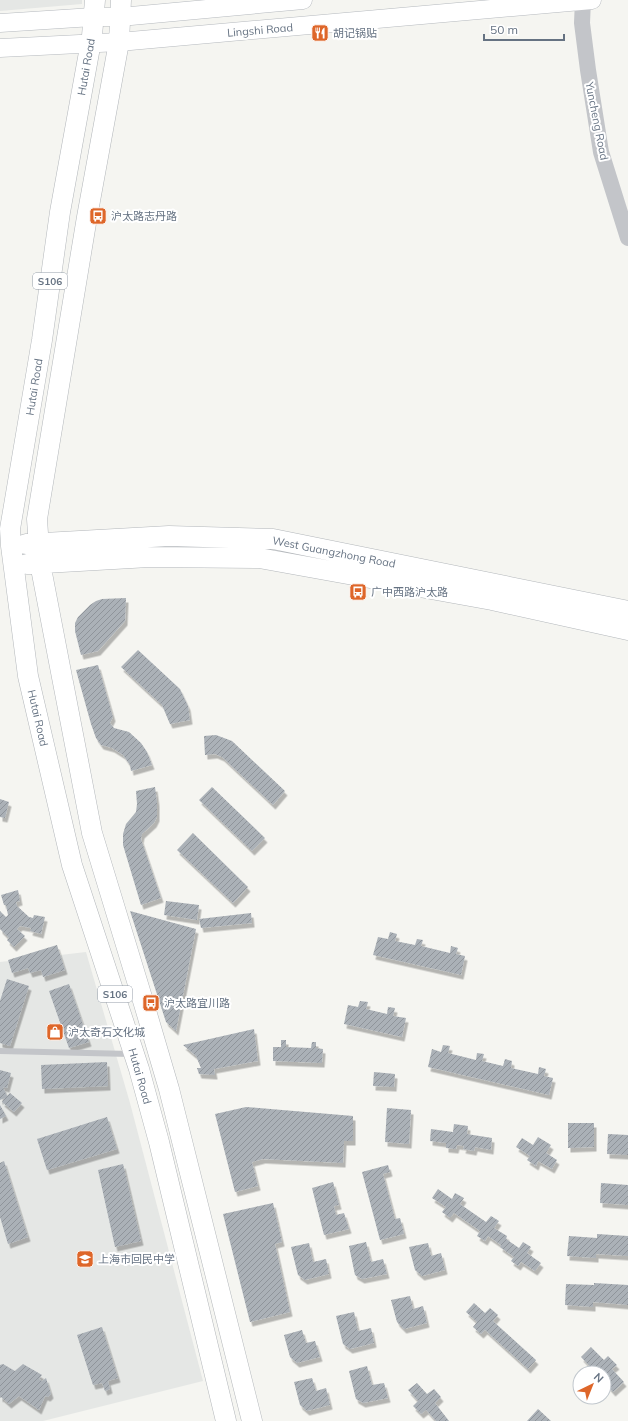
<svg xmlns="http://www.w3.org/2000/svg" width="628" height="1421" font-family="Mulish,'Noto Sans SC',sans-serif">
<defs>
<pattern id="building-hatch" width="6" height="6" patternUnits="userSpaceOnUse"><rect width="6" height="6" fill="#abb1b7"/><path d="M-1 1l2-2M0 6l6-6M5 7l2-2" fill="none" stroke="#8f949a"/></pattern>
<filter id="shadow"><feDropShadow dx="2.5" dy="4.5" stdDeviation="0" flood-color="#0004"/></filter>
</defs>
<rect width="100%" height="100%" fill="#f5f5f1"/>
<!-- built -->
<path fill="#e5e7e5" d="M0,0H82V4L0,11Z
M86,952L130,1103L203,1381L43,1421H0V962Z"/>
<!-- building -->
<path fill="url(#building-hatch)" filter="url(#shadow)" d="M126,598L125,621L98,651L81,655L75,631V623L78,617L90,605L96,601L102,599Z
M138,650L180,689L188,706L190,720L170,724L162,705L121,667Z
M98,665L113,717L110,723L114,728L129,732L141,743L147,752L152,765L131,771L130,765L123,755L112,748L101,745L96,738L91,724L76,670Z
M216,735L232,741L285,791L273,805L222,757L215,754L205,755L204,736Z
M155,787L157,802V817L154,823L142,834L141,839L161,898L141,905L123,845V834L126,824L136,812L137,804L136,791Z
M212,787L265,838L252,851L199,800Z
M0,799L9,802L5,818L0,817Z
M193,833L248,887L233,903L177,850Z
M18,890L20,901L16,902L17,906L29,917L33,918L34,915L45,917L41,934L30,931L31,928L20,926L17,929L25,936L14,947L7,940L9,938L0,929V911L6,917L8,915L6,905H4L1,895Z
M166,901L199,905L197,920L164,915Z
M130,911L196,929L176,1031L166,1022Z
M251,913L252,923L201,928L199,919Z
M390,932L397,934L395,941L415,945L417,939L423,940L421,946L450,953L451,946L458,948L456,954L465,956L461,975L373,955L378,937L388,939Z
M57,945L65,970L43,977L41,970L30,973L28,968L12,973L8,960Z
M7,979L29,986L10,1046L0,1043V1001Z
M69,984L89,1042L69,1048L49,991Z
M360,1001L368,1002L366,1009L387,1014L388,1007L395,1008L393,1016L406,1018L402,1037L344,1024L348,1005L358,1007Z
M254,1029L258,1061L214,1069L215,1075L199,1074L197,1068H201L196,1056L183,1045Z
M281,1040H286V1047L311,1048L312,1042H316V1048L323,1049L322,1063L273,1061V1047H281Z
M443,1045L450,1046L448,1053L476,1060L477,1053L484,1054L482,1061L503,1066L505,1059L512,1061L511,1068L538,1074L539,1067L546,1069L544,1076L553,1078L549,1095L428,1067L432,1049L441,1052Z
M107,1062L108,1086L42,1089L41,1065Z
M0,1070L11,1073L7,1088L3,1087L7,1096L10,1093L22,1103L14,1112L2,1102L5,1098L0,1100Z
M374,1072L395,1074L394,1087L373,1086Z
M0,1105L6,1116L0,1119Z
M246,1107L353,1116V1141H344L343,1163L263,1159L252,1162L258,1186L235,1192L215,1114Z
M387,1108L411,1110L409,1144L385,1142Z
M107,1117L117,1149L47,1170L37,1139Z
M568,1123H594V1147L568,1148Z
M454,1124L468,1126L467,1134L492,1138L491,1150L475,1147L474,1151L463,1149L464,1146L457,1145L456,1149L446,1148V1143L430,1141L431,1129L453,1132Z
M608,1134L628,1135V1155L607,1154Z
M538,1137L551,1145L546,1153L557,1160L552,1169L538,1161L536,1166L527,1160L530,1156L516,1147L522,1138L533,1145Z
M4,1161L28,1237L8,1244L0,1217V1163Z
M123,1164L141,1241L115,1247L98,1170Z
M388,1165L390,1172L383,1174L395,1219L400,1218L404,1234L380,1240L362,1172Z
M333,1182L339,1205L334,1206L336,1215L344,1213L349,1229L324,1235L312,1188Z
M601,1183L628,1185V1205L600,1203Z
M438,1189L452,1199L455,1193L464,1198L460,1204L486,1222L491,1216L499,1221L494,1228L507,1236L506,1239L519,1248L523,1242L531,1247L527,1253L541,1263L535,1271L521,1262L518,1266L511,1261L514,1257L500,1247L501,1245L488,1236L485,1241L477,1236L480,1231L454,1213L450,1218L442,1212L446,1207L432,1198Z
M273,1203L282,1242L275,1244L290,1312L250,1322L223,1214Z
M597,1234L628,1236V1256L596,1254V1258L567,1256L569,1236L597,1238Z
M366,1242L371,1262L383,1259L387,1274L362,1279L355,1275L349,1246Z
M309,1243L313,1262L326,1259L329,1274L305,1280L298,1275L291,1247Z
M428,1243L431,1256L441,1253L445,1270L422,1276L415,1270L409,1247Z
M594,1283L628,1285V1305L593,1302V1307L565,1305L566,1284L594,1285Z
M410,1296L413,1309L423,1306L427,1323L404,1329L397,1322L391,1300Z
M474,1303L485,1313L490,1308L498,1315L493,1321L536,1360L528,1369L485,1330L481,1334L473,1327L477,1322L466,1312Z
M354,1312L358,1331L371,1328L374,1343L350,1349L343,1344L336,1316Z
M102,1327L118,1378L108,1381L110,1389L105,1391L102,1383L93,1385L77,1335Z
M302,1330L306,1343L315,1341L320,1357L297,1363L290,1357L284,1335Z
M591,1347L604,1360L608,1356L617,1365L612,1369L624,1382L613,1392L604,1382V1373H592L594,1371L581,1357Z
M3,1364L15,1371L23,1364L42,1375L39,1379L42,1381L46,1378L51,1394L48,1397L45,1396L39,1410L19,1396L9,1404L1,1397L0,1398V1365Z
M367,1366L372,1385L384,1383L388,1398L363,1403L356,1399L349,1371Z
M312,1378L316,1391L326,1388L330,1405L307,1411L300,1405L294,1382Z
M417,1383L427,1394L434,1389L441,1397L435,1403L449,1421H436L426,1410L421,1414L413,1406L418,1401L408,1390Z
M538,1409L551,1421H527Z"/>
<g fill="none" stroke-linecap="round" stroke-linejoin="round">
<defs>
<path id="secondary" d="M0,23L93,17H120L303,0
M0,48L119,42L592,0"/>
<path id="primary" d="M95,0L92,36L60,212L42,340L10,529L11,546L28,676L72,865L139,1069L159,1142L226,1421
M121,0L119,42L87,217L37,519L40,563L92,833L144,1004L169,1089L252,1421
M26,544L169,536L273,539L628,611
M27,564L149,557L259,558L492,600L628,630"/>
</defs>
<!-- secondary casing -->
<use href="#secondary" stroke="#b5b9be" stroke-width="19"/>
<!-- primary casing -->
<use href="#primary" stroke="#b3b7bb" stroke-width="21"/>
<!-- service -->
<path stroke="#c3c5c9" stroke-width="6" d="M0,1051L131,1054"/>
<!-- tertiary -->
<path stroke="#c3c5c9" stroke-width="16" d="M583,0L582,23L588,70L601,152L628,238"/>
<!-- secondary -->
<use href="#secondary" stroke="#fff" stroke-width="18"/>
<!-- primary -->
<use href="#primary" stroke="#fff" stroke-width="20"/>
</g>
<!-- icons -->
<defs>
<symbol id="restaurant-square" viewBox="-11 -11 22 22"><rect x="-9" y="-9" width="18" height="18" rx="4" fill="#de6629" stroke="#fff"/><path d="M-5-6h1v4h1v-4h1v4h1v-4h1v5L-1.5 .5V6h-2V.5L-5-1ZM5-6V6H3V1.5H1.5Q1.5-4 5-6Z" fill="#fff"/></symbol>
<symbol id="bus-square" viewBox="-11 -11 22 22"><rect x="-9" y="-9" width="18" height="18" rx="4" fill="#de6629" stroke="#fff"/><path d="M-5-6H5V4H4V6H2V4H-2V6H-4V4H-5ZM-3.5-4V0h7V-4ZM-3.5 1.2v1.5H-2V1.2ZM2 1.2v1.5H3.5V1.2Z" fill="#fff"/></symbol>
<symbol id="shop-square" viewBox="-11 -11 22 22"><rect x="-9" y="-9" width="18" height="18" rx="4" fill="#de6629" stroke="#fff"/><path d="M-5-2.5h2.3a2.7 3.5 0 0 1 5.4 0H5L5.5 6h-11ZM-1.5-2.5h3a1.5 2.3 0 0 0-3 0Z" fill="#fff"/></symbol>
<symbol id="school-square" viewBox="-11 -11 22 22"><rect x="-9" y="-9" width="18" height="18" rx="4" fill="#de6629" stroke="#fff"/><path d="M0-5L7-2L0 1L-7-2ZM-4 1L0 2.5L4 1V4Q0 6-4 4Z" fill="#fff"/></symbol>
</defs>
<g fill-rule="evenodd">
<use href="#restaurant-square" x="310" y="23" width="20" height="20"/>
<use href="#bus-square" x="88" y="206" width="20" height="20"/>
<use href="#bus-square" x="348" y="582" width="20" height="20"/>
<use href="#bus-square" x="141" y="993" width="20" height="20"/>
<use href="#shop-square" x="45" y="1022" width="20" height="20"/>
<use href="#school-square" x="75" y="1249" width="20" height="20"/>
</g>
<g text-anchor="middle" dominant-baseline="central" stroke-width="4" stroke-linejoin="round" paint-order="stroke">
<!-- shield labels -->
<g fill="#fff" stroke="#939ca8" stroke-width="1">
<rect x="33" y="273" width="34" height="16" rx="3"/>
<rect x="98" y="986" width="34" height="16" rx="3"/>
</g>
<g font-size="10" font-weight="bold" fill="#657282">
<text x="50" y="281">S106</text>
<text x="115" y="994">S106</text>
</g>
<!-- street labels -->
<g font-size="11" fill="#657282" stroke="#fff">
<text transform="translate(260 30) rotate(-5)">Lingshi Road</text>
<text transform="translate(86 67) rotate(-80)">Hutai Road</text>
<text transform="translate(597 121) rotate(79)">Yuncheng Road</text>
<text transform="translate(34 387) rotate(-81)">Hutai Road</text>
<text transform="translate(334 552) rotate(11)">West Guangzhong Road</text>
<text transform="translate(38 718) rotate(77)">Hutai Road</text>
<text transform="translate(140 1076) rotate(74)">Hutai Road</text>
</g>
<!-- poi labels -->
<g font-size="11" fill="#657282" stroke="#fff" text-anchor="start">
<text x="333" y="33">胡记锅贴</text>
<text x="111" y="216">沪太路志丹路</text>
<text x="371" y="592">广中西路沪太路</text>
<text x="164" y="1003">沪太路宜川路</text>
<text x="68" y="1032">沪太奇石文化城</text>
<text x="98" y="1259">上海市回民中学</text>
</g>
</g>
<!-- north arrow -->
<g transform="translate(592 1385) rotate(43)"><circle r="19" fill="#ffffff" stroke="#c1c7cd"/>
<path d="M0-3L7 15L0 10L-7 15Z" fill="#de6629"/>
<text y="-6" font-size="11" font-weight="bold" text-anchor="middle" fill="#657282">N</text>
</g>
<!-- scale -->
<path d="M484 34v6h80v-6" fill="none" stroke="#657282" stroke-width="2"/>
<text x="490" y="34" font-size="12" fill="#657282" stroke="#ffffff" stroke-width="3" paint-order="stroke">50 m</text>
</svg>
